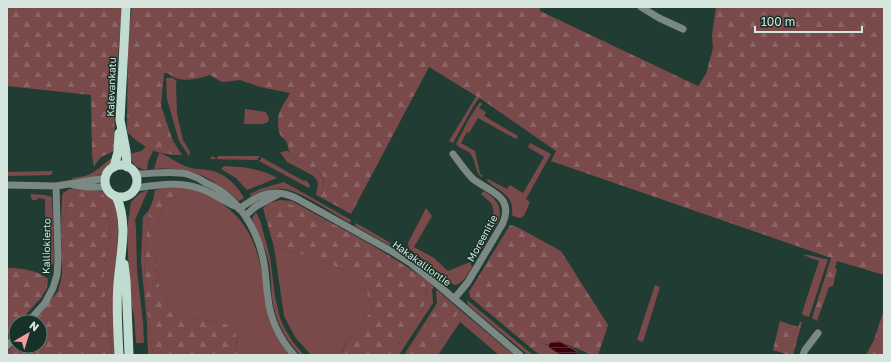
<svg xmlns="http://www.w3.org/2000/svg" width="891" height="362" font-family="'Golos Text',sans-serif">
<defs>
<pattern id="forest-firs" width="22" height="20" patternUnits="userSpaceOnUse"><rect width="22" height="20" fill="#7a4a4b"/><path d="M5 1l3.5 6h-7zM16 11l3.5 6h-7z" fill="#8c6464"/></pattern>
<pattern id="water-rules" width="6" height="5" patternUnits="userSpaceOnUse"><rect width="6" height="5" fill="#3e020c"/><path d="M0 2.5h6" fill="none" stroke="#59272f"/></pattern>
</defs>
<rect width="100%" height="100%" fill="#213c32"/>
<!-- green -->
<path fill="#7a4a4b" d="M166,78H173L177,81L176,83L177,114L183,140L190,152L189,156L179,141L167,99Z
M483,85L487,87L474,105L453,143L449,141Z
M480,102L482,104L479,108L486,112L484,116L518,136L516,139L478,118L469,133L467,132L461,143L475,151L480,174L483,176L481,177C475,171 476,163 472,156C469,150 460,149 456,144L469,119Z
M245,109L266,112L269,118L268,122L263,124H244Z
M530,143L551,154L526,199L530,202C525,212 525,223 512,215C514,194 501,193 487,181L488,179L507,189L510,185L523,193L544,157L528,147Z
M146,147L153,151L148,162L147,170C138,169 131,164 130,154L141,151Z
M288,151C291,154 293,158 297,161C315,173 331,169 320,197L316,195L318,184L317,180L312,175L287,162L280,152Z
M159,153C170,156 176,163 187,167C194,169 201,169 208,170C224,172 237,185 244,198L239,201C212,177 191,166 154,169Z
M212,156L217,159L218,156H260L258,158V160L210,159Z
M113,157C111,178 88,178 72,179V178C76,177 81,177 85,176C96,173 104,163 113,157Z
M261,157L288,172L289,173L304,181L306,180L310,185L309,188L259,161L261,159Z
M224,166C243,167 260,168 277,178L247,190L236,178L221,169Z
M53,171L51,175L7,176V172Z
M284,182L351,220L350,223C334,214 301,191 284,189C272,187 261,191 251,196L250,194L260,189Z
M187,187C230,202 252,223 261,269C264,286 264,303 269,320C274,333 281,344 289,355H237L236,334L217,322L190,318L173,308L159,286L156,255V224L162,211L171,200Z
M69,189H80L71,198L61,225L62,197L63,193Z
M148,190L135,220L136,228L137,271L143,322L144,343H136L134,316L130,297L127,229L131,202L140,193Z
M101,191C119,198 117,209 118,225L116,355H112L104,284V262L111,241L108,214Z
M484,191C495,198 502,205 499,219L477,257L474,256V253C482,239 500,218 491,203C488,199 484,198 481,194Z
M30,194L45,195L52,197L54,259L53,264L50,266L48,261L45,210V199L38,198L37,200H32Z
M280,200L292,201L326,220L324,223L312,216L276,207L269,210L268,226L263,208L270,203Z
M426,208L432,216L414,247L434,258L448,271L470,262L472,267C467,275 463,284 454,285L419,256L409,249L408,243Z
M149,210L144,260L146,298L153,355H148L147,323L141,261L143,217Z
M256,212L260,220L270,257L275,296L280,318L285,329L293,342L304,355H300C285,339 275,320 272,298C271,284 271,269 267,255C263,242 255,231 252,218Z
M356,223L389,242L391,244L389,245L355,226Z
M274,247C304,255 343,262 363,288C368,294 371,301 374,307L347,342L342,351L343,355H311L295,337L284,316Z
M399,248C414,256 427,266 441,277L439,280L416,261L398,250Z
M803,255C811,254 817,259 828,259L809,317L803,315L802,313L819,261Z
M426,280L434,287L432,290L433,303L399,355H392L399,344L404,332L414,325L427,299Z
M655,285L660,287L643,342L637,340Z
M437,290L444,296L406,355H404L437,303L436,291Z
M467,300L533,355H528L468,305Z
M460,310L509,351L514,355H499L460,322L438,355H431Z
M542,343C549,345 553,351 560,355H540L532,349Z"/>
<!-- forest -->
<path fill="url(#forest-firs)" d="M7,7H122L115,96L114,151L101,157L94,166L92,155L91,95L7,86Z
M132,7H540V11L698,86L706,74L713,48L712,35L716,7H884V275L837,261L835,268L837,269L833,286L829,287L817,321L812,318L831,258L551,161L556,151L481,99L429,67L351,214L320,197C333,165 310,174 295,159C286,151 290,146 285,140C284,138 282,137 281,136C278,132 278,122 278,118C280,108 286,101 290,93L260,87L240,80L222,82L210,75C202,78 184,82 176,78C171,76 170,73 164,73L161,106L173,141L182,155C157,155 145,149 127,132L128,33Z
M187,187L171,200L162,211L156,224V255L159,286L173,308L190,318L217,322L232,326L236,334L237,355H153L146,298L144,260L149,210L153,200L155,190L163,188Z
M80,189L101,191L105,198L108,214L111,241L104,262V284L112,355H7V352L16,342V346H40V322H33L58,291L62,276L61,225L71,198Z
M284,202L294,206L324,223L326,220C360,238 394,257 426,280L427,299L414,325L404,332L399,344L392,355H343L342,352L347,342L374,307C371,301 368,294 363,288C343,262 304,255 274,247L268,226L269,210Z
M510,225L517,227L561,251L608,325L598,355H592L559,341L548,345L542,343L532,349L470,297L469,292Z
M7,268C20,268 38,270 48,279L47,288L41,298L19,322H16V326L7,336Z
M444,296L460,310L431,355H406Z
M884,309V355H866L874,340Z
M780,321L798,327L800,322H802L793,355H789L773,350Z"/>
<!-- water -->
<path fill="url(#water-rules)" stroke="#6c464b" d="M559,341L575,350L579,355H560L548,347L549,344L551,342Z"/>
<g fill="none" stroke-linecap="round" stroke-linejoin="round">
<!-- minor -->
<path stroke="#7b8883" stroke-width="7" d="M641,7L659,18L683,29
M453,154C459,162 466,172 473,179C490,192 514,196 503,223L468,282L454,299
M135,174C152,174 171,170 187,174C194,176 200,179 206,183C213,186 219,189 225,194C246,210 260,238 264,264C266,275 266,287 268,298C270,319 280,339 294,355
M7,185L56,186L106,178
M73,185L88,187H106
M136,188C157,185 180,181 201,189C213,193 223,201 235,206
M239,209C258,195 273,187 296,198L393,252L409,262L438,285L520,355
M245,216L255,207L279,194
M28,322L45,303L53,288L57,275L58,258L56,186
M7,346L16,336
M803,355L805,350L818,333"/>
<!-- major -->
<path stroke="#c0dbd0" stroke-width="9" d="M126,7L120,120L126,151L127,167
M105 181a16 16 0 1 1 32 0a16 16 0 1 1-32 0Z
M114,167L118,152L119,133
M116,196C129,223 120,256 118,284C116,308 118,331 119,355
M124,264L126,281L129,355"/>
</g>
<g text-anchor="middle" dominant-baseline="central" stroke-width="3" stroke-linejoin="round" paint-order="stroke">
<!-- street labels -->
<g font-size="10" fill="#d6e6df" stroke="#173128">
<text transform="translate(111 87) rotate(-88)">Kalevankatu</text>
<text transform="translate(482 238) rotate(-61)">Moreenitie</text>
<text transform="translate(46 246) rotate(-89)">Kalliokierto</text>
<text transform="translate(422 263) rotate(36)">Hakakalliontie</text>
</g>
</g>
<!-- border -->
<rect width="891" height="362" fill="none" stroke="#d6e6df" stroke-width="16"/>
<!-- north arrow -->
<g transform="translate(28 334) rotate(38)"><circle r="19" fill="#173128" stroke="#637971"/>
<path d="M0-3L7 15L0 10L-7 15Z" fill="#f59b9d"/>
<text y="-6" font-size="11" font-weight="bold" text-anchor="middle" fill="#d6e6df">N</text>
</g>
<!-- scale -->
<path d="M755 26v6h107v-6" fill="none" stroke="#d6e6df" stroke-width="2"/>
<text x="761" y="26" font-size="12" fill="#d6e6df" stroke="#173128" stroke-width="3" paint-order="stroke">100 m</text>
</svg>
